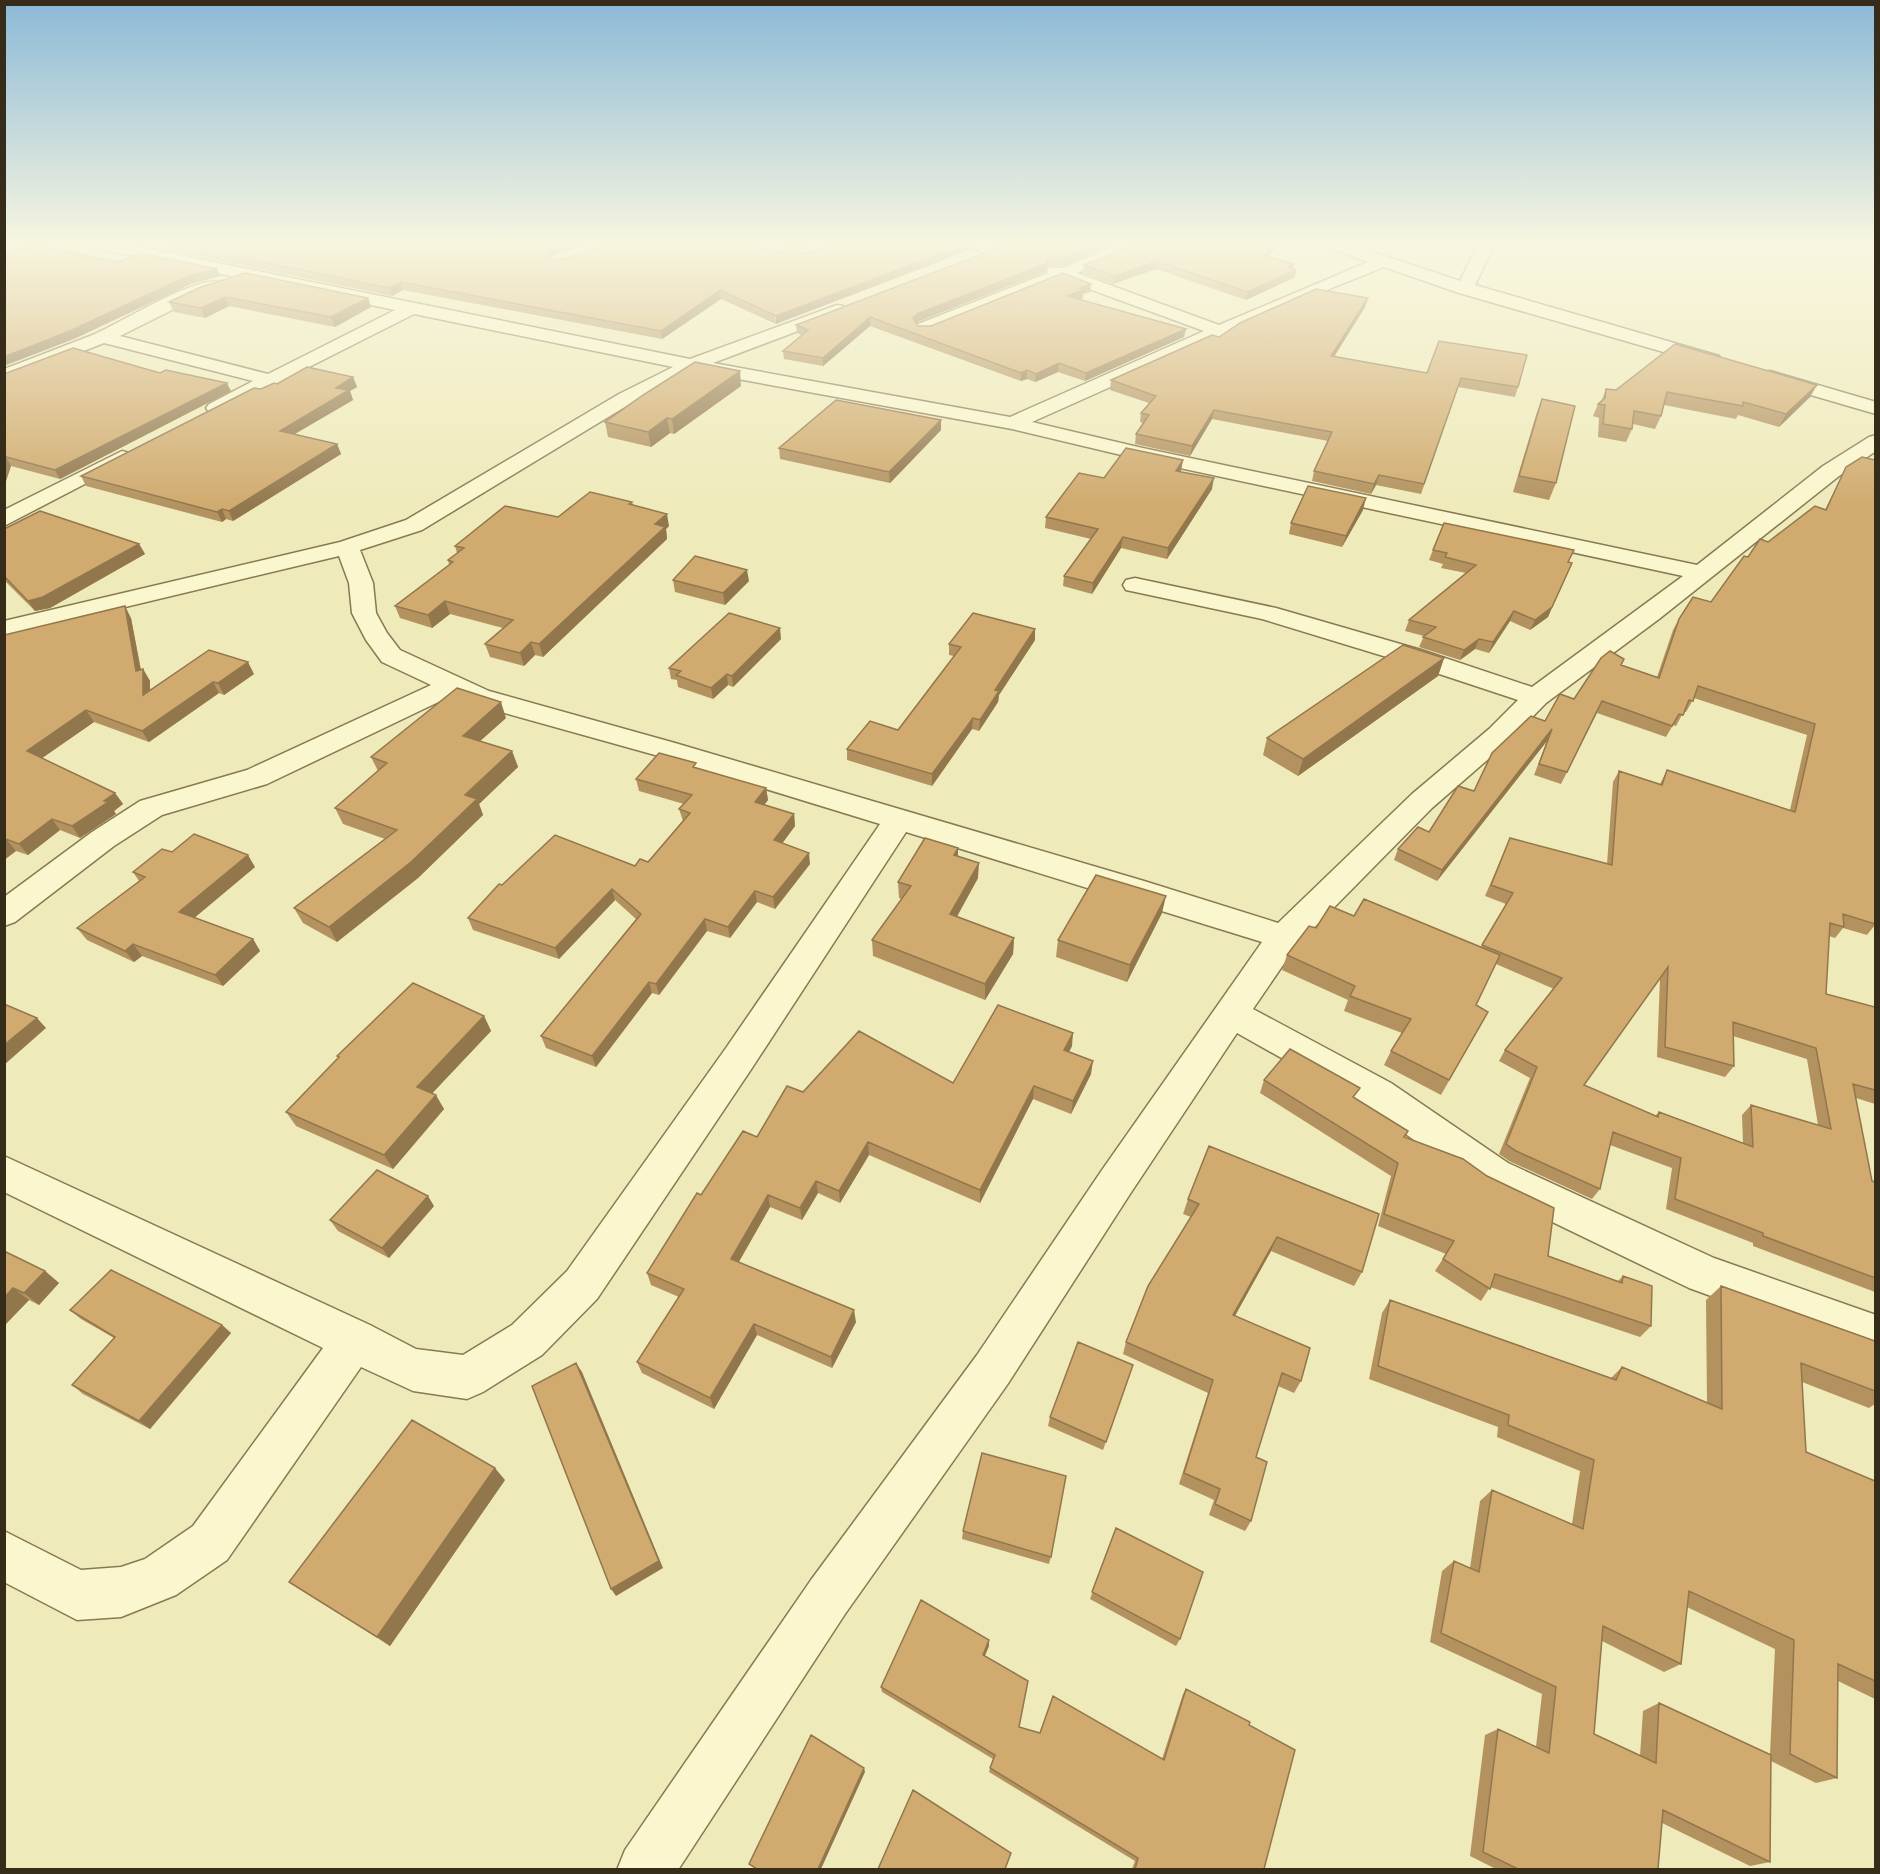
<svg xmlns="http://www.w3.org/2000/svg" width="1880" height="1874" font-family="Merriweather,serif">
<rect width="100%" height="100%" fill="#efeaba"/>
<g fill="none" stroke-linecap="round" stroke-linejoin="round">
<defs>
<path id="street" d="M96,245H130L690,359L837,305L843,306L846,310L843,314L713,363L1010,417L1204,331L1062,279L930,332H918L915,328L918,324L1048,273L1047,271L1049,267L1062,268L1119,245H1143L1141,248L1077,273L1219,325L1368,262L1329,248L1327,245H1352L1460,281L1478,245H1494L1475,285L1719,356L1721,360L1719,364H1705L1459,293L1384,267L1334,287L1032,422L1138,447L1697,565L1823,466L1869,437L1876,435V451L1839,476L1659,619L1546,703L1509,741L1432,808L1296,946L1253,1009L1391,1083L1508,1163L1714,1258L1876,1315V1356L1689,1288L1480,1187L1365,1105L1237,1033L1130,1194L1007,1385L845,1614L678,1870H617L625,1850L811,1580L977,1355L1102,1170L1262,942L906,832L752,1068L597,1299L542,1355L483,1392L467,1399L413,1391L361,1367L227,1560L176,1595L121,1617L77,1620L4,1582V1531L81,1570L121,1567L145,1559L193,1526L323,1348L4,1192V1156L370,1325L416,1349L463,1355L512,1325L567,1271L726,1048L880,824L655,755L469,703L453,695L267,784L162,815L114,846L15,922L4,926V897L92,832L140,801L247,770L431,685L382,662L366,640L352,613L349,583L339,556L4,636V621L340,542L406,520L619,394L673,367L414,314L216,414L209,412L206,408L209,404L253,381L104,343L4,382V369C35,357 65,346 95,334C120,323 195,277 217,282L219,286L217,290L204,294L120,336L268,374L395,310L104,250ZM694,371L1012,429L1138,459L1683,576L1532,687L1421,650L1276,608L1135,578L1126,580L1123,585L1126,590L1262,619L1403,662L1518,700L1489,729L1412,794L1278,923L1144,881L675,743L489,691L400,650L387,633L376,613L373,583L360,550L422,530L633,402Z
M968,245H993L1001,251L993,256L970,248Z
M1770,371L1876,402V414L1763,381L1760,377L1763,373Z
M122,451L129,453L133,457L129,461L4,526V510Z"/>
</defs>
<!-- street casing -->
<use href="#street" stroke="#877954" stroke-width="3"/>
<!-- street -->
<use href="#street" fill="#faf6cd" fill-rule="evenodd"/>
</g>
<!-- wall -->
<path fill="#b3925f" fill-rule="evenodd" d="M165,245H586L550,257V258L554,261L770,251L776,324L721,299L662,339L403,290L392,296L167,250Z
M779,245H810L794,249Z
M1006,245H1112L1062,266L1048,265L1045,272L917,322L916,323L918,326H931L1091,284L1090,292L1083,294V298L1079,299L1184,337L1085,381L1058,372L1035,382L1027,379L1021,381L870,326L823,366L784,359L783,351L802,335L797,333L796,325Z
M1135,245H1278L1269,256L1296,270L1295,277L1246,300L1156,269L1113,284L1083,273L1084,265Z
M201,287L368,298L371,307L335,327L229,306L205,318L174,312L169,302Z
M1365,307L1334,356L1427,373L1439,341L1518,387L1515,397L1458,387L1421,494L1376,485L1371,494L1312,481L1314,471L1328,441L1212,419L1190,456L1135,444L1136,434L1143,423L1140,422L1141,413L1149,403L1110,390L1111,380L1219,337Z
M160,373L231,391L60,479L11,466L5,484H4V374Z
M353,377L357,387L350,391L353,400L295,434L337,444L341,454L233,521L226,519L222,522L86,486L81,476L261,389Z
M741,386L674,434L670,433L651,447L608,437L605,422Z
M1606,389L1616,390L1810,397L1779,427L1738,415L1736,419L1664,405L1661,416L1655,429L1633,424L1632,429L1626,442L1598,437L1599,418L1593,416L1598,404L1601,402Z
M1542,399L1556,483L1549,500L1513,492L1536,415Z
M941,430L890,483L780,459L779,448Z
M1183,460L1180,472L1212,489L1167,559L1121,548L1092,594L1063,586L1064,576L1091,539L1045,528L1046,517L1104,478Z
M1875,460V925L1867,935L1843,928L1835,938L1829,936L1826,994L1875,1007V1104L1856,1098L1872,1181L1875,1182V1292L1753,1246V1243L1666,1209L1672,1168L1610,1145L1600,1189L1592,1199L1509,1161L1499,1154L1530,1078L1499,1061L1505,1050L1554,989L1496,964L1476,1005L1488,1012L1441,1095L1384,1065L1391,1051L1402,1033L1344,1011L1348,1000L1282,970L1287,955L1316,928L1354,916L1481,947L1506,904L1485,896L1510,838L1607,864L1613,782L1619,771L1660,784L1667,770L1790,810L1807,735L1694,698L1686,712L1684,711L1676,726L1673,725L1666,737L1597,713L1561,784L1534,775L1547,741L1437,881L1394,860L1398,849L1429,832L1474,791L1545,721L1621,665L1657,677L1673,630L1679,619L1711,602L1748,557L1768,542L1825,510L1846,467ZM1660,978L1657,1057L1725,1077L1734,1066L1733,1036L1807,1059L1818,1125L1751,1105L1742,1115L1743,1143L1659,1112L1655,1116L1584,1085Z
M632,502L633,505L669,526L666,529L667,539L543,657L535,655L524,666L490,657L485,644L503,628L450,614L432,628L400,618L395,606L449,565L448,560L457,553L455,546L558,517Z
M1363,510L1342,547L1289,534L1291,523Z
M4,529L139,544L145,554L50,608L35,611L4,580Z
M1433,550L1568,562L1548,617L1530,630L1510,621L1489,653L1475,649L1460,660L1419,647L1424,636L1405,631L1409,620L1466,573L1441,568L1443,564L1429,560Z
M673,580L749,581L725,605L675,592Z
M131,618L141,670L143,669L150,681V690L254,674L224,695L219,693L149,742L94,722L42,758L115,793L123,804L114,811L116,814L80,838L60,830L28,855L16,851L4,860V635Z
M1035,629V640L999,695L998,702L979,731L972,729L932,786L847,760V749L898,730L954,656L949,655V644Z
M781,639L733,687L728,685L713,699L678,687L677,680L671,679L669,668Z
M1444,658L1438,676L1298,776L1263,755L1267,738Z
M506,718L480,741L512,751L518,767L479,804L483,815L418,878L337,942L303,923L294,908L385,839L343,824L335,808L378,771L371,757Z
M697,768L766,788L768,800L764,805L794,814L795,826L782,843L810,864L775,909L757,902L730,938L707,931L659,995L652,993L596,1067L546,1048L541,1036L636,919L615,900L559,959L473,930L468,918L502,885L635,866L648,862L683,821L679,809L684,804L639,791L636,779Z
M172,852L255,867L194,918L253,939L260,951L223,986L142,956L134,962L87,940L77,928L139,881L133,872Z
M958,857L978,878L957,917L1014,938L1013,954L985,1000L873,956L872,940L902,899L899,898L898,882Z
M1162,913L1127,982L1056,957L1058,940Z
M484,1016L491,1031L432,1093L444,1109L393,1169L296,1126L286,1112L338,1058L337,1056Z
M1072,1046L1069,1052L1091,1074L1071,1114L1033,1099L980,1203L869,1155L840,1203L818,1193L802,1220L770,1207L739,1262L856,1322L832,1368L757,1335L714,1409L642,1373L637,1362L679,1297L651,1285L647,1273L701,1195L803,1092L953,1083Z
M1264,1080L1355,1098L1408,1131L1405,1138L1548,1256L1618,1281L1623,1276L1651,1326L1640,1337L1490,1287L1481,1301L1435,1271L1446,1254L1378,1226L1391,1176L1260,1093Z
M1188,1199L1362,1272L1354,1286L1271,1251L1235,1316L1301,1381L1294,1393L1278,1386L1256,1457L1251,1521L1245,1531L1209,1515L1214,1500L1179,1484L1208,1393L1123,1354L1126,1342L1191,1217L1183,1214Z
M434,1206L389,1258L338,1231L330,1220Z
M4,1251L45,1271L59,1283L39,1305L29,1300L4,1326Z
M1721,1286L1875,1341V1404L1869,1408L1802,1382L1806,1452L1875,1481V1699L1838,1681L1837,1778L1816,1783L1771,1761L1770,1862L1750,1866L1662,1823L1658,1869H1496L1470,1856L1485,1735L1498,1729L1536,1747L1542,1694L1430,1642L1442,1571L1454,1561L1470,1568L1480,1501L1492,1490L1572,1524L1580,1471L1497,1437L1498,1427L1369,1379L1382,1313L1390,1300L1611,1378L1622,1367L1707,1403L1706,1300ZM1687,1607L1775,1649L1770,1754L1659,1703L1643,1711L1640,1756L1594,1734L1602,1641L1664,1672L1681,1664Z
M70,1310L222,1325L231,1333L150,1429L83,1394L72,1385L114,1338L81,1319Z
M1130,1374L1103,1450L1048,1426L1050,1417Z
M505,1480L390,1646L289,1582Z
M1116,1528L1180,1639L1176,1646L1090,1599Z
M963,1531L1051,1557L1049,1564L962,1539Z
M989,1640V1646L985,1656L1019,1727L1040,1733L1162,1759L1183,1694L1186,1689L1249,1725L1264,1869H1132L1135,1861L989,1772L993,1759L882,1692L881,1687Z"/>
<!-- shaded-wall -->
<path fill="#92774d" d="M560,245H586L550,257L547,262L545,255L549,249Z
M794,245H810L794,249Z
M963,245H983L776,324V316Z
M1094,245H1112L1062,266V258Z
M1273,245H1278L1263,262L1264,255Z
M1048,257V265L1045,272L917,322L913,327V318L917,314Z
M1157,261L1156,269L1113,284L1114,276Z
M1294,264L1293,271L1296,270L1295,277L1246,300L1247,292Z
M217,269L220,276L191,284L74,339L4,366V357L188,276Z
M401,282L403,290L392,296L390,288Z
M1091,284L1090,292L1083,294V298L1066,304L1067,296L1079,288Z
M720,290L721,299L662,339L661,331Z
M225,297L229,306L205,318L201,308Z
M368,298L371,307L335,327L331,317Z
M1368,298L1365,307L1329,365L1331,356Z
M870,317V326L823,366V358Z
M1186,329L1184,337L1085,381L1086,373Z
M1059,363L1058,372L1035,382L1036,374Z
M1027,370V379L1021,381V373Z
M740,371L741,386L674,434L672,419Z
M353,377L357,387L350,391L353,400L284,440L280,431L336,388Z
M227,383L231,391L60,479L55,470Z
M1817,385L1810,397L1779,427L1786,414Z
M1214,410L1212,419L1190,456L1192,446Z
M667,418L670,433L651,447L648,432Z
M941,420V430L890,483L889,472Z
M337,444L341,454L233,521L229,511Z
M6,457L11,466L5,484L4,483V461Z
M1183,460L1181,471L1174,482L1176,471Z
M1379,475L1376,485L1371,494L1374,484Z
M1214,478L1212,489L1167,559L1168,548Z
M1366,498L1363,510L1342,547L1346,536Z
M222,509L226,519L222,522L217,512Z
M667,514L669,526L666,529L667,539L543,657L539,644L655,524Z
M1123,537L1121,548L1092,594L1093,583Z
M139,544L145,554L50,608L35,611L28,601Z
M1572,563L1548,617L1530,630L1535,620Z
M747,570L749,581L725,605L723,593Z
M445,601L450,614L432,628L428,615Z
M125,606L131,618L143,682V669L150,681V707L143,695L136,671Z
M1514,611L1510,621L1489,653L1493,642Z
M780,628L781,639L733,687L732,676Z
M1035,629V640L999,695L998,702L979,731L980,720L995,690Z
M1479,639L1475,649L1460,660L1464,650Z
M531,642L535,655L524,666L520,653Z
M1444,658L1438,676L1298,776L1303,759Z
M248,662L254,674L224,695L218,683Z
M727,674L728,685L713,699L711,688Z
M213,682L219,693L149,742L142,731Z
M501,702L506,718L469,751L463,736Z
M86,710L94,722L35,763L27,751Z
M973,718L972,729L932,786V774Z
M1552,729L1547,741L1437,881L1442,870Z
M512,751L518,767L479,804L483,815L418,878L337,942L329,927Z
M766,788L768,800L757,814L755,802Z
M115,793L123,804L114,811L116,814L80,838L72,826Z
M794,814L795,826L776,852L774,840Z
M52,819L60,830L28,855L19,844Z
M6,839L16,851L4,860V841Z
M958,848V864L954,855Z
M809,853L810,864L775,909L773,897Z
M248,855L255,867L187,924L179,912Z
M979,863L978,878L949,930L950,914Z
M612,889L615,900L559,959L555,948Z
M755,891L757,902L730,938L728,927Z
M1166,896L1162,913L1127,982L1130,965Z
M705,919L707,931L659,995L656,984Z
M1014,938L1013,954L985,1000V984Z
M253,939L260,951L223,986L215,975Z
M133,944L142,956L134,962L125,951Z
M649,982L652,993L596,1067L592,1056Z
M484,1016L491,1031L425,1101L417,1087Z
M37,1018L46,1028L4,1065V1045Z
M1073,1033L1072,1046L1063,1063L1064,1050Z
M1093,1061L1091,1074L1071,1114L1073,1101Z
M1034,1086L1033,1099L980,1203V1190Z
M436,1095L444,1109L393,1169L384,1155Z
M868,1142L869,1155L840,1203L839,1191Z
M816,1181L818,1193L802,1220L800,1208Z
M768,1195L770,1207L734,1270L731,1259Z
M428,1196L434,1206L389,1258L382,1248Z
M1277,1237L1271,1251L1228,1328L1233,1315Z
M45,1271L59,1283L39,1305L24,1293Z
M13,1288L29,1300L4,1326V1298Z
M854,1310L856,1322L832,1368L831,1357Z
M754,1324L757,1335L714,1409L710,1398Z
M222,1325L231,1333L150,1429L139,1421Z
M576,1363L582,1372L663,1568L616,1596L611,1589Z
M495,1468L505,1480L390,1646L377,1637Z
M989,1640V1646L982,1661L983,1655Z
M864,1768L865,1772L821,1869H818Z"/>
<!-- building -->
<path fill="#d0aa6e" stroke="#92774d" stroke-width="1.5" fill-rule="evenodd" d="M32,245H38L118,262L140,253L217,269L188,276L70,331L4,357V256Z
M178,245H560L549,249L545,255L554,261L609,245H751L770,251L806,253L835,245H963L776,316L720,290L661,331L401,282L390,288Z
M1006,245H1094L1062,258L1048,257L1045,264L917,314L913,318L918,326H931L1063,273L1091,284L1079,288L1084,290L1067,296L1186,329L1086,373L1059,363L1036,374L1027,370L1021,373L870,317L823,358L783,351L808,330L796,325Z
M1135,245H1273L1264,255L1294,264L1288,267L1296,270L1247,292L1157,261L1114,276L1084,265Z
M245,273L368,298L331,317L225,297L201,308L169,302L201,287Z
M1316,289L1368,298L1331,356L1427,373L1439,341L1527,355L1518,387L1461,378L1424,484L1379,475L1374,484L1314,471L1332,432L1214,410L1192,446L1136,434L1149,415L1141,413L1156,396L1111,380L1212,335L1219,337L1240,323Z
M1675,344L1817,385L1786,414L1743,402V406L1667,392L1661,416L1634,411L1632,429L1603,424L1605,405L1598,404L1605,398L1606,389L1616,390Z
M73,348L160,373L166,370L227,383L55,470L6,457L4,461V374Z
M695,362L740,371L672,419L667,418L648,432L605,422L643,395Z
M307,367L353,377L336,388L349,390L280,431L337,444L229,511L222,509L217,512L81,476L254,388L261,389L274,383L277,384Z
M1542,399L1575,406L1556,483L1519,476Z
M836,400L941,420L889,472L779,448Z
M1126,448L1183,460L1176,471L1214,478L1168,548L1123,537L1093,583L1064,576L1098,529L1046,517L1079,473L1104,478Z
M1862,457L1875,460V924L1843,914L1844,927L1830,923L1826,994L1875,1007V1090L1853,1084L1872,1181L1875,1182V1278L1763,1236V1233L1675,1199L1681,1158L1613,1132L1600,1189L1516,1151L1506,1144L1537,1067L1505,1050L1562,978L1482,945L1513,893L1491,885L1510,838L1612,865L1619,771L1662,785L1667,770L1795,812L1815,724L1698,686L1693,701L1689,700L1683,715L1679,714L1672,726L1602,701L1567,772L1539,764L1552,729L1442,870L1398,849L1418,827L1429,832L1458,786L1474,791L1492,753L1531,716L1545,721L1560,694L1574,699L1601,658L1610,651L1624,659L1621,665L1659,678L1679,619L1693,597L1711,602L1744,556L1748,557L1760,539L1768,542L1815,506L1826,510L1846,467ZM1668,967L1665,1047L1734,1066L1733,1022L1816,1048L1831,1129L1751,1105L1753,1147L1659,1112L1658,1117L1584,1085Z
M1308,486L1366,498L1346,536L1291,523Z
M590,492L632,502L629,504L667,514L655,524L665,527L539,644L531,642L520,653L485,644L513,620L445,601L428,615L395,606L453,562L448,560L464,548L455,546L505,506L558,517Z
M40,511L139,544L43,597L28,601L4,576V529Z
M1444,523L1574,550L1568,562L1572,563L1552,607L1535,620L1514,611L1493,642L1479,639L1464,650L1423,637L1436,627L1409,620L1476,565L1445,557L1447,553L1433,550Z
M695,556L747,570L723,593L673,580Z
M125,606L136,671L143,669V695L209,650L248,662L218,683L213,682L142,731L86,710L27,751L115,793L104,801L108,802L72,826L52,819L19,844L6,839L4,841V635Z
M729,613L780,628L732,676L727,674L711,688L676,675L681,671L669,668Z
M973,613L1035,629L995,690L999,691L980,720L973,718L932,774L847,749L870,721L898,730L961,647L949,644Z
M1403,645L1444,658L1303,759L1267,738Z
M457,688L501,702L463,736L512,751L465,795L477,799L411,862L329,927L294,908L397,830L335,808L387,763L371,757Z
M659,753L696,763L693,767L766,788L755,802L794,814L774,840L809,853L773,897L755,891L728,927L705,919L656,984L649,982L592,1056L541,1036L641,914L612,889L555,948L468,918L499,884L502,885L555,835L635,866L640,859L648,862L690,813L679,809L692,795L636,779Z
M194,834L248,855L179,912L253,939L215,975L133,944L125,951L77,928L145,877L133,872L162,849L172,852Z
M925,838L958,848L954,855L979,863L950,914L1014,938L985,984L872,940L911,886L898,882Z
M1096,875L1166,896L1130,965L1058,940Z
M1364,899L1500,955L1476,1005L1488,1012L1449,1080L1391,1051L1411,1019L1350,996L1355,986L1287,955L1309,926L1316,928L1330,906L1354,916Z
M413,983L484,1016L417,1087L436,1095L384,1155L286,1112L339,1057L337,1056Z
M4,1004L37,1018L4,1045Z
M998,1005L1073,1033L1064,1050L1093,1061L1073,1101L1034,1086L980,1190L868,1142L839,1191L816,1181L800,1208L768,1195L731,1259L854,1310L831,1357L754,1324L710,1398L637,1362L684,1289L647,1273L697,1193L701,1195L743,1131L757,1137L787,1086L803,1092L859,1031L953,1083Z
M1290,1049L1360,1088L1353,1097L1408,1131L1404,1137L1463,1159L1487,1176L1554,1208L1548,1256L1622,1283L1623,1276L1652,1286L1651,1326L1495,1274L1490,1289L1443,1259L1454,1241L1384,1214L1398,1163L1264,1080Z
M1209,1146L1379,1214L1362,1272L1277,1237L1233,1315L1310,1348L1301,1381L1282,1373L1256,1457L1267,1462L1251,1521L1215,1504L1220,1489L1184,1473L1213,1380L1126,1342L1148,1286L1199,1204L1188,1199Z
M377,1170L428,1196L382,1248L330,1220Z
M4,1251L45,1271L24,1293L13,1288L4,1298Z
M111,1270L222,1325L139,1421L72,1385L115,1337L70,1310Z
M1721,1286L1875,1341V1391L1801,1363L1806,1452L1875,1481V1681L1838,1664L1837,1778L1790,1754L1794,1640L1689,1591L1681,1664L1603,1626L1594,1734L1656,1763L1659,1703L1771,1755L1770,1862L1663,1810L1658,1869H1518L1483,1852L1498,1729L1549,1753L1556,1687L1441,1633L1454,1561L1479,1572L1492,1490L1583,1529L1594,1460L1508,1425L1509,1415L1378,1366L1390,1300L1616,1380L1622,1367L1722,1409Z
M1078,1342L1133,1365L1106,1442L1050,1417Z
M576,1363L659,1561L611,1589L532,1386Z
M412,1420L495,1468L377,1637L289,1582Z
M982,1453L1066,1476L1051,1557L963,1531Z
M1116,1528L1203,1572L1180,1639L1092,1592Z
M921,1600L989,1640L983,1655L1028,1681L1019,1727L1040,1733L1053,1696L1164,1760L1186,1689L1250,1722L1249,1725L1295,1750L1264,1869H1135L1138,1858L990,1768L995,1755L881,1687Z
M811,1735L864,1768L818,1869H757L749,1864Z
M913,1790L1011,1853L1005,1869H878Z"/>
<!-- sky -->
<linearGradient id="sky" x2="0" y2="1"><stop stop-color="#8bb9d7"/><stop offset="0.48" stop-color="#f8f6e0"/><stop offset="1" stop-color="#f8f6e0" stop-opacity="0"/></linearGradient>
<rect width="1880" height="508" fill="url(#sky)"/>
<!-- border -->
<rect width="1880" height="1874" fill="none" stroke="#352c1a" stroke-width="12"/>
</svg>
